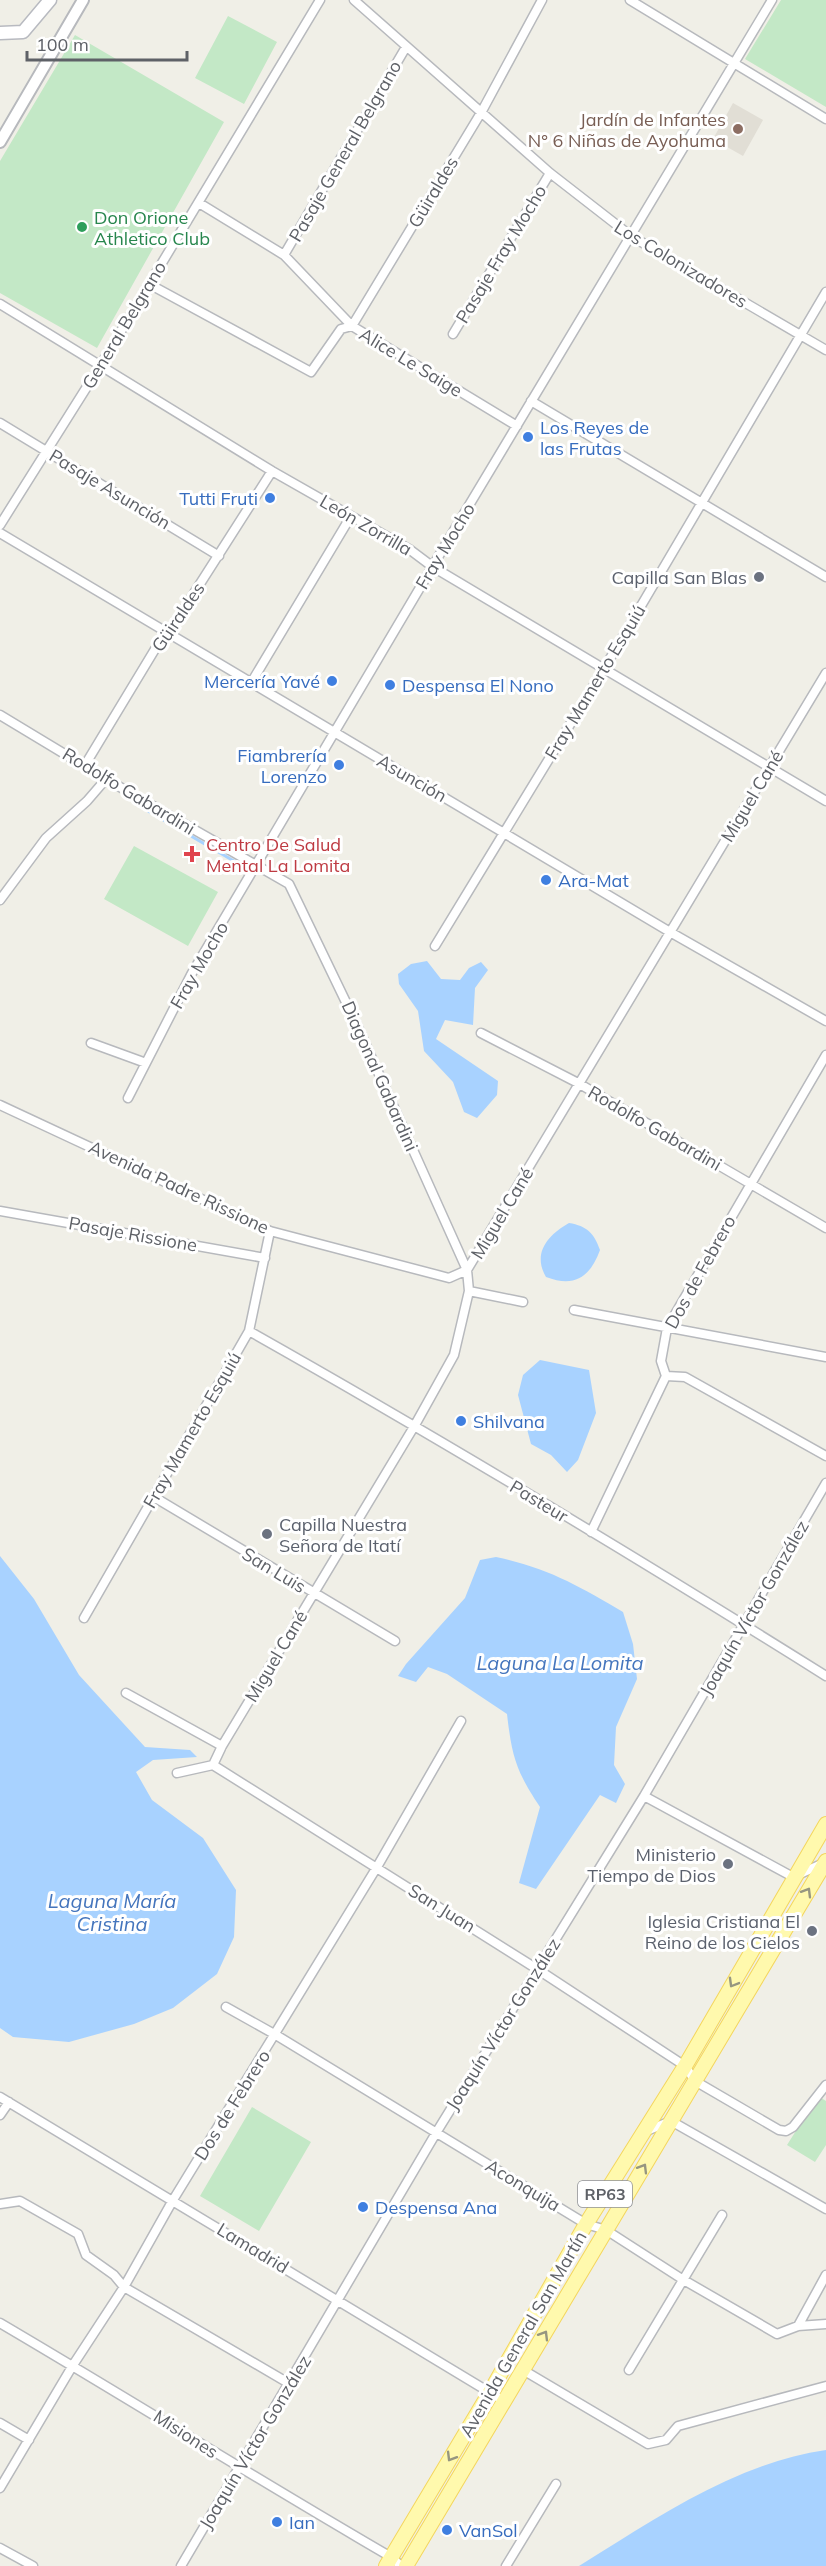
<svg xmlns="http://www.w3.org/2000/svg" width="826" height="2566" font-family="Mulish,sans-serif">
<rect width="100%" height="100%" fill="#f0efe7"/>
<!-- education -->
<path fill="#e1ded5" d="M733,103L763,120L743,156L713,139Z"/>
<!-- green -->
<path fill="#c3e8c6" d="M781,0H826V107L745,59Z
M228,16L277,42L244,104L195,78Z
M75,35L224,122L97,348L0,293V161Z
M134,846L218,892L188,946L104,899Z
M818,2096L826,2101V2145L815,2162L787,2145Z
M252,2107L311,2142L259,2231L200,2196Z"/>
<!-- water -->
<path fill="#a8d2ff" d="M427,961L441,979L460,980L469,968L481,962L488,970L475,988L473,1025L445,1020L436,1039L498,1081L497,1095L477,1118L464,1112L453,1082L424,1051L418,1011L399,984L398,974L411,964Z
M569,1223C587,1226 594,1233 600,1250C590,1277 575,1288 546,1277C532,1253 548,1235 569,1223Z
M540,1360L589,1370L596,1413L578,1460L567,1472L551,1455L531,1444L518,1395L523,1375Z
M0,1556L34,1599L79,1675L145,1747L190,1750L197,1757L153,1760L136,1772L152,1800L203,1838L236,1890L234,1937L217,1974L173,2008L134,2024L69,2042L13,2037L0,2028Z
M496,1557C548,1568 579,1586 623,1612L633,1644L637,1679L616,1727L614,1765L625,1784L616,1803L600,1795L536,1889L519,1883L540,1807C516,1771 512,1757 507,1714L447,1674L428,1667L416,1682L398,1676L406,1664L465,1598L480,1560Z
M826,2450V2566H579C655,2519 736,2463 826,2450Z"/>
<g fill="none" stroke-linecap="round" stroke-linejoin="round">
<!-- stream -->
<path stroke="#a8d2ff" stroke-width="3" d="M148,811L239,864"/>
<defs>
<path id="minor" d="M354,0L550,173L631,236L826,350
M630,0L826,119
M199,203L284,255L352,326L517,426
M284,255L406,47
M149,284L311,372L341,329L352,326L482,111L542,0
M0,304L272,471L409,549L433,567L826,801
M453,334L550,173
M531,401L826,577
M0,423L219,556
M0,525L100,366L320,0
M0,533L670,932L826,1021
M251,683L351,516
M0,715L106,779L289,884L356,1023L467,1270L449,1278L270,1231L0,1105
M85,765L166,631L175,623L272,471
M0,900L46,838L87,801L106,779
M435,946L605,667L826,292
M481,1033L578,1083L826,1228
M91,1043L146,1063
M128,1098L192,973L447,542L772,0
M0,1211L265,1258
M469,1291L523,1302
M574,1310L826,1357
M249,1331C444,1441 636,1557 826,1676
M666,1376L685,1377L826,1456
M154,1497L395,1641
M591,1532L666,1376L661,1361L667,1328L826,1055
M84,1618L249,1331L270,1231
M126,1693L222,1746
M213,1765L222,1746L415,1425L454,1355L469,1291L467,1270L826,673
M177,1773L213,1765L537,1969L685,2066L695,2081L779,2130L786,2131L793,2127L826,2085
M644,1796L793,1877L824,1863
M226,2007L276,2035L586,2224L606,2230L682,2279L777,2334L798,2326L826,2324
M0,2097L504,2401
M0,2115L9,2102
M644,2132L671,2121L826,2209
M0,2204L20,2201L78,2234L86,2255L114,2275L124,2287L290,2384
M0,2323C131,2400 260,2481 391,2557L401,2566
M798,2326L826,2275
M523,2370L648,2444L666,2440L678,2426L826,2386
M629,2370L722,2215
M0,2423L29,2440
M0,2488L73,2365L124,2287L173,2200L377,1867L461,1721
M0,2548L33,2566
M181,2566L436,2133L644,1796L826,1483
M506,2566L556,2484"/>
<path id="tertiary" d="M0,142L83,0"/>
<path id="secondary" d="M0,33L23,32L50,0"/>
<path id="primary" d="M386,2566L490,2392L586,2224L685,2066L826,1824
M406,2566L826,1861"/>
</defs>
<!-- minor casing -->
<use href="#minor" stroke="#b7b9bd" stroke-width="11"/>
<!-- tertiary casing -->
<use href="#tertiary" stroke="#b7b9bd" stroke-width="14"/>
<!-- secondary casing -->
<use href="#secondary" stroke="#b8bac0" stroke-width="15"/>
<!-- primary casing -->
<use href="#primary" stroke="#f4d65d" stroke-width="16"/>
<!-- minor -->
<use href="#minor" stroke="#fff" stroke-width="8"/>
<!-- tertiary -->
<use href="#tertiary" stroke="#fff" stroke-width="10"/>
<!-- secondary -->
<use href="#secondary" stroke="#fff" stroke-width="12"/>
<!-- primary -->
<use href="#primary" stroke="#fff9ad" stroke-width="14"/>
</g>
<!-- one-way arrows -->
<defs><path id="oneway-chevron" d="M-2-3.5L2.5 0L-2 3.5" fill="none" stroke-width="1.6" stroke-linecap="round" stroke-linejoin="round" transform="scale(1.5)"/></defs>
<g stroke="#969680">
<use href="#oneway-chevron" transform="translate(807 1892) rotate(-59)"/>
<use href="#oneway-chevron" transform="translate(733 1983) rotate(120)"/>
<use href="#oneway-chevron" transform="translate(643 2168) rotate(-59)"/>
<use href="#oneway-chevron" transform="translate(544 2335) rotate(-59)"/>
<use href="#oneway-chevron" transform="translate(451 2457) rotate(121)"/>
</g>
<!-- markers -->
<circle fill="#8d6e63" stroke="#fff" stroke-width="2" cx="738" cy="129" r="6"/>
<circle fill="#2e9e5b" stroke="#fff" stroke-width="2" cx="82" cy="227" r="6"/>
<g fill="#3f7fe0" stroke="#fff" stroke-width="2">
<circle cx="528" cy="437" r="6"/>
<circle cx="270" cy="498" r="6"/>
<circle cx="332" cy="681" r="6"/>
<circle cx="390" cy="685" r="6"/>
<circle cx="339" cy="765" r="6"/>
<circle cx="546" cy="880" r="6"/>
<circle cx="461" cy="1421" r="6"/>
<circle cx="363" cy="2207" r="6"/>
<circle cx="277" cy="2522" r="6"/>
<circle cx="447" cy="2530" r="6"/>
</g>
<g fill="#6b7280" stroke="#fff" stroke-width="2">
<circle cx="759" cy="577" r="6"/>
<circle cx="267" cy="1534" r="6"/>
<circle cx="728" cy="1864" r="6"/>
<circle cx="812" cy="1931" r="6"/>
</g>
<path fill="#e0444e" stroke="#fff" stroke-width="2" d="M189 845h6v6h6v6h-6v6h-6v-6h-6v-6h6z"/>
<g text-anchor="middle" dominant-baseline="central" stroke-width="6" stroke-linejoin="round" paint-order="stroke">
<!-- shield labels -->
<rect fill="#fff" stroke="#8e9095" stroke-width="1.5" x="578" y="2181" width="54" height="26" rx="4.5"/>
<g font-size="16" font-weight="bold" fill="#5e6167">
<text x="605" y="2194">RP63</text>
</g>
<!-- education labels -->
<g font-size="18" fill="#785e54" stroke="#fff" text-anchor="end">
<text x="726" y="119">Jardín de Infantes<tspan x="726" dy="21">N° 6 Niñas de Ayohuma</tspan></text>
</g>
<!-- street labels -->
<g font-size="18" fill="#5e6167" stroke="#fff">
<text transform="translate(345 151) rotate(-60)">Pasaje General Belgrano</text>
<text transform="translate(433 192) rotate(-59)">Güiraldes</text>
<text transform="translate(501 254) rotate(-59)">Pasaje Fray Mocho</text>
<text transform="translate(681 264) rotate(31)">Los Colonizadores</text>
<text transform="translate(124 325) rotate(-59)">General Belgrano</text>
<text transform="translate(411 362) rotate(31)">Alice Le Saige</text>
<text transform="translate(110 489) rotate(31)">Pasaje Asunción</text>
<text transform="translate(366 525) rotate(30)">León Zorrilla</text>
<text transform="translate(445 546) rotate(-59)">Fray Mocho</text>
<text transform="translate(178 617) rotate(-56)">Güiraldes</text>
<text transform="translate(595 682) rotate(-59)">Fray Mamerto Esquiú</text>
<text transform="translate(412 778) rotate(30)">Asunción</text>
<text transform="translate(129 791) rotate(31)">Rodolfo Gabardini</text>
<text transform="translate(752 796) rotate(-59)">Miguel Cané</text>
<text transform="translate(199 965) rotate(-60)">Fray Mocho</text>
<text transform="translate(380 1076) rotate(66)">Diagonal Gabardini</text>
<text transform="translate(655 1128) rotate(30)">Rodolfo Gabardini</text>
<text transform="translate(179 1187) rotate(25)">Avenida Padre Rissione</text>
<text transform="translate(502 1213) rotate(-59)">Miguel Cané</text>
<text transform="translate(133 1234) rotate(10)">Pasaje Rissione</text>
<text transform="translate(700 1272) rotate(-61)">Dos de Febrero</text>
<text transform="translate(192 1430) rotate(-60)">Fray Mamerto Esquiú</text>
<text transform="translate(539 1501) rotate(31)">Pasteur</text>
<text transform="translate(274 1570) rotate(31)">San Luis</text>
<text transform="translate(754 1608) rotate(-60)">Joaquín Víctor González</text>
<text transform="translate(276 1656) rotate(-59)">Miguel Cané</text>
<text transform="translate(442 1908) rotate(32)">San Juan</text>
<text transform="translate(503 2024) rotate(-58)">Joaquín Víctor González</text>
<text transform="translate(232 2105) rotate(-58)">Dos de Febrero</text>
<text transform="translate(523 2185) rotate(31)">Aconquija</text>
<text transform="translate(253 2248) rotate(31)">Lamadrid</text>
<text transform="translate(523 2334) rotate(-60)">Avenida General San Martín</text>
<text transform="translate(186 2434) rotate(33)">Misiones</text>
<text transform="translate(255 2442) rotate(-59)">Joaquín Víctor González</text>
</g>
<!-- leisure labels -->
<g font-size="18" fill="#27864d" stroke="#fff" text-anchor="start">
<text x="94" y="217">Don Orione<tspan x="94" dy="21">Athletico Club</tspan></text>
</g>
<!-- shop labels -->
<g font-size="18" fill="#366cbe" stroke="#fff" text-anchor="start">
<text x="540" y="427">Los Reyes de<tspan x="540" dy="21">las Frutas</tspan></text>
<text x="258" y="498" text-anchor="end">Tutti Fruti</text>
<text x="320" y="681" text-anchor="end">Mercería Yavé</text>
<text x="402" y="685">Despensa El Nono</text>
<text x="327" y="755" text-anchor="end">Fiambrería<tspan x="327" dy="21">Lorenzo</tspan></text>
<text x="558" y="880">Ara-Mat</text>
<text x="473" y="1421">Shilvana</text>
<text x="375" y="2207">Despensa Ana</text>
<text x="289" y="2522">Ian</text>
<text x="459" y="2530">VanSol</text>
</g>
<!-- worship labels -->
<g font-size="18" fill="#5b616d" stroke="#fff" text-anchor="end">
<text x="747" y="577">Capilla San Blas</text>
<text x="279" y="1524" text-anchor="start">Capilla Nuestra<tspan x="279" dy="21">Señora de Itatí</tspan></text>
<text x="716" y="1854">Ministerio<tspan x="716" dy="21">Tiempo de Dios</tspan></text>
<text x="800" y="1921">Iglesia Cristiana El<tspan x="800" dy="21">Reino de los Cielos</tspan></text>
</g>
<!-- health labels -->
<g font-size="18" fill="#be3a42" stroke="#fff" text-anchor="start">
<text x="206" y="844">Centro De Salud<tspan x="206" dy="21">Mental La Lomita</tspan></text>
</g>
<!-- water labels -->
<g font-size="20" font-style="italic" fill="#4475bd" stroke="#fff">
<text x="560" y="1662">Laguna La Lomita</text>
<text x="112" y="1900">Laguna María<tspan x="112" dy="23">Cristina</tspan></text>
</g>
</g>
<!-- scale -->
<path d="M27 51v9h160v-9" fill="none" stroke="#5e6167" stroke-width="3"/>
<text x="36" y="51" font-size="18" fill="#5e6167" stroke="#ffffff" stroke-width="4.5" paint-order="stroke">100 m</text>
</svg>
